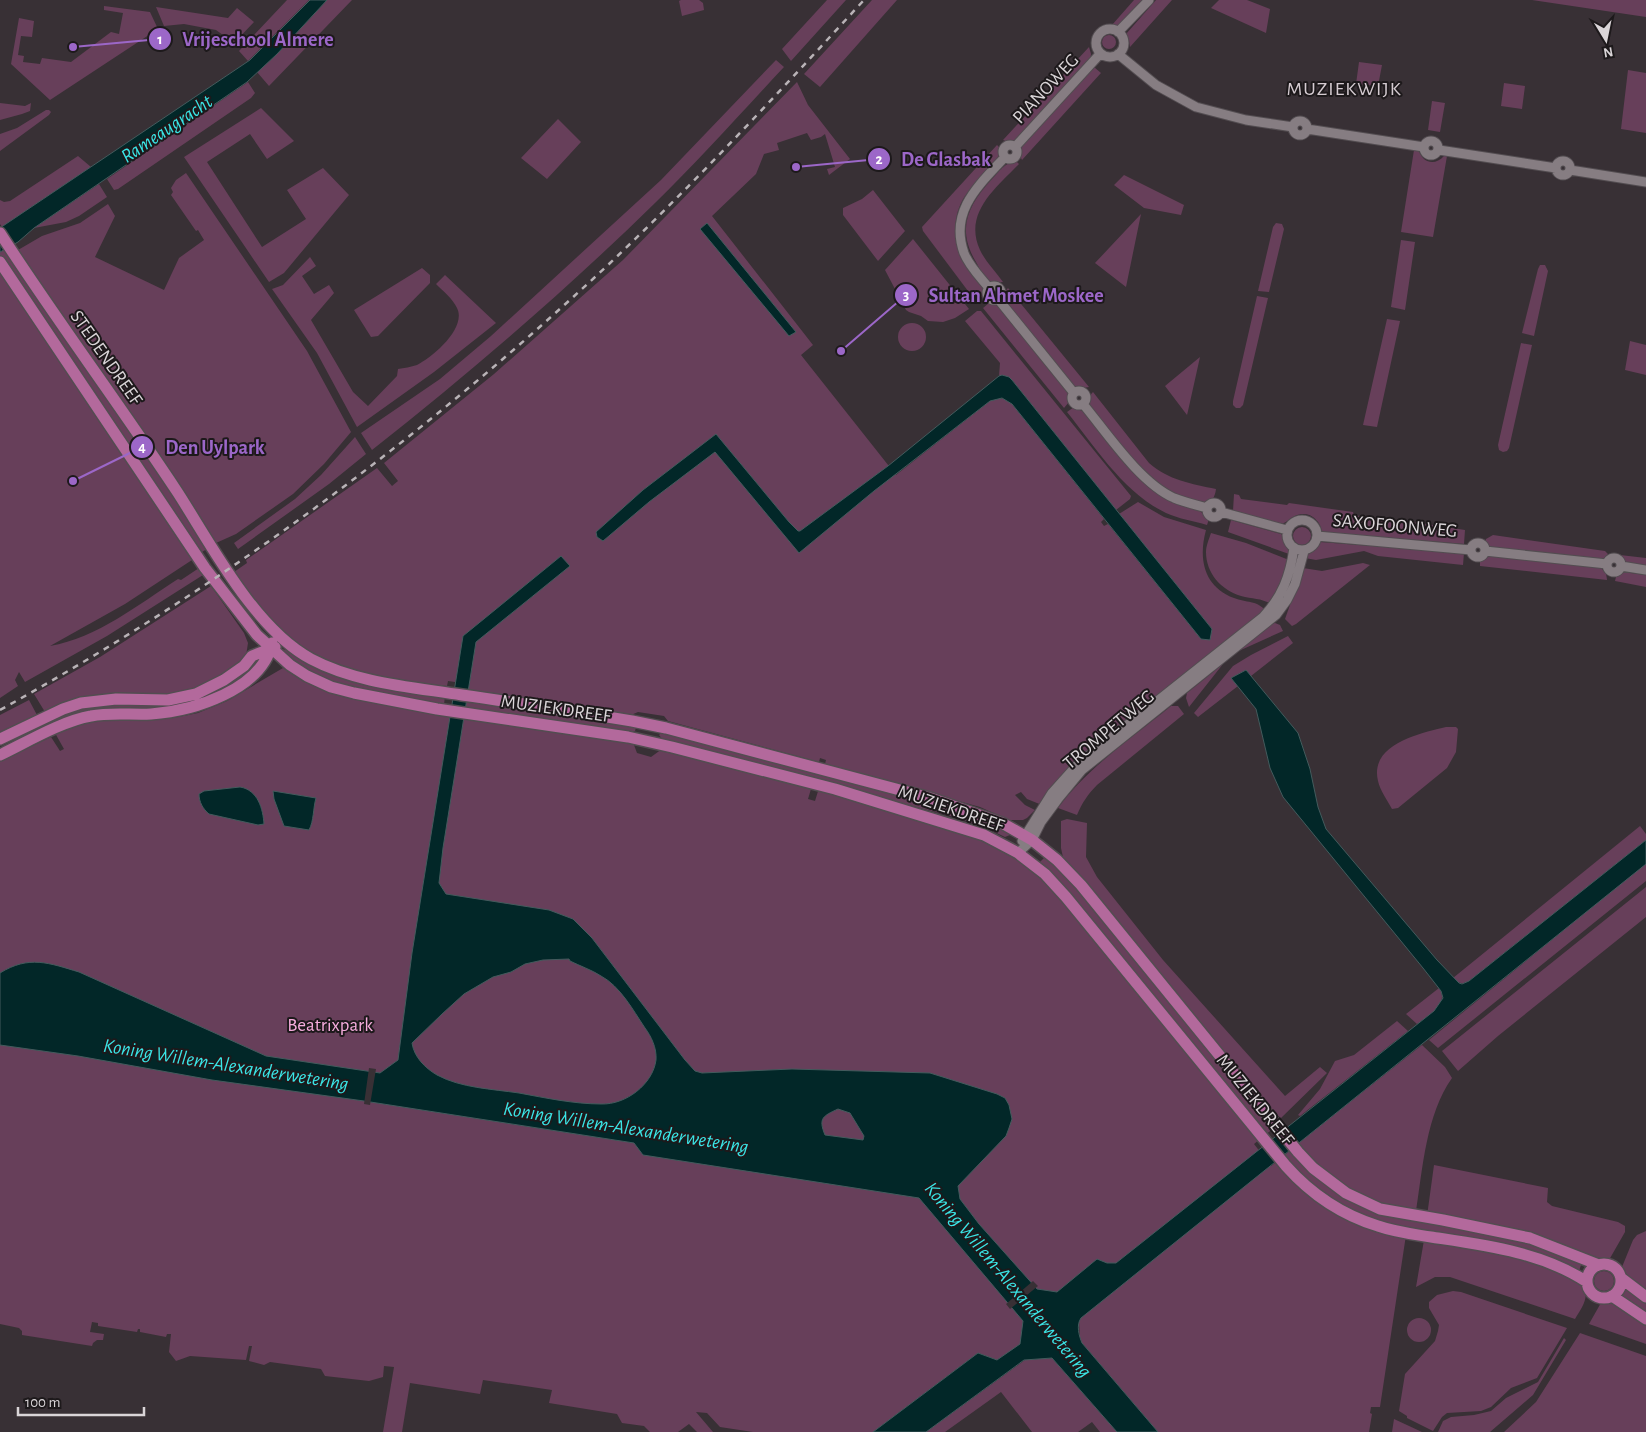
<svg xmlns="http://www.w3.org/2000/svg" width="1646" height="1432" font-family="'Alegreya Sans',sans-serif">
<rect width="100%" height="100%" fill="#383035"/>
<!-- green -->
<path fill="#673f5a" d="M287,0H309L248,61L239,51Z
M327,0H352L269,86L257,72L277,54Z
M681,0H699L703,3L704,10L682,16L679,1Z
M827,0H846L791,61L782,49Z
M872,0H897L820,87L804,74Z
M1134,0H1144L1120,27L1112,25Z
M1156,0H1172L1130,47L1129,40L1126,34Z
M1219,0H1247L1270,9L1266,33L1211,8Z
M1533,0H1646V17L1532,0Z
M104,6L150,12L158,29L50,100L11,64L19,18L34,21L32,37L21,36L18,55L24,56L23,62L40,64L42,58L71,62L111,32L119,34L123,13L104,10Z
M156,7L228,18L237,8L254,22L234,43L216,30L184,24L164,26Z
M1102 42a7 7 0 1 1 14 0a7 7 0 1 1-14 0Z
M1089,47L1091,54L1090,61L1015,141L1008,142L1003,140Z
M776,60L784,67C741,113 699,160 654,204C565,291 470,373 372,450L361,433L440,379L491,336L661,180Z
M1359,62L1382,65L1378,86L1356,84Z
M1094,67L1101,73L1022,160L1020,156L1021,147Z
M1628,70L1646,73V133L1621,129Z
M248,82L255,93L251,98L118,189L114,190L107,179Z
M797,82L808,105L850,159L829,175L827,169L835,167L825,134L821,137L811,140L807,133L777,143L779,150L764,154L756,174L712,216L813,345L801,355L896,475L990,401C1000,397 1004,398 1012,404L1104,519L1101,522L1104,526L1108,524L1201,639L1212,629L1119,514L1138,502L1164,517L1206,530C1198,559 1204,587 1234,598C1246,603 1257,600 1266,611L1134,713L1080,757L1055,783L1042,805L1027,799L1021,792L1015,795L1025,805L1035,810L1027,818L1023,820H1009L980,807L825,764L826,760L820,758L819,762L668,721L664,716L638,712L631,715L608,712L468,690L469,684L448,681L447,686C411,682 374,680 340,668C334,666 329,663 323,660C283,639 259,609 234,572L247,563L246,560L377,468L392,486L398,481L384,463L494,374L623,260Z
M1504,83L1525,86L1522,109L1501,106Z
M1432,101L1445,103L1440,132L1428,130Z
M0,103L25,106L31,103L30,111L22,114L0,120Z
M261,108L294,141L267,159L250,134L207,162L262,247L306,219L287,190L323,168L349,195L284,273L269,282L184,157Z
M46,110H49L51,112L49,115L0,151V134L17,128Z
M558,119L581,142L547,179L521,158Z
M997,145L1000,148L999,158C990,171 978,180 968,192C953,210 952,237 962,257C968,268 977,279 984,289L983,296L978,300L974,299L923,231L922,227Z
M1414,150L1419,151C1423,163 1435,166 1444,156H1447L1433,237L1401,232Z
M78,156L91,167L2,227L0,224V200L4,202L10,201Z
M1016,161L1019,164C996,188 963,213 980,250C985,261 996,272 1003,282L992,283C984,279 980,269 976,262C956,229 968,205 992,179C1000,171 1004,163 1016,161Z
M186,173L307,351L351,432L324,464L293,494L236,534L216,543L18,250L42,236L80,223L108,204L115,216L95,257L164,290L179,258L204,240L198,230L196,231L171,195L173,192L171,188L176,180Z
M1124,175L1184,205L1181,215L1144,208L1114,185Z
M99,184L107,197L79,216L66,222L34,228Z
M873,190L905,231L878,261L843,215V208L862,199Z
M1141,214L1126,287L1095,263Z
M1276,223L1282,224L1284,229L1269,292L1258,291L1273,227Z
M913,239L969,309L955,318L943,322L928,321L921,316L909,312L906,310L885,270Z
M1401,240L1415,242L1405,310L1391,307Z
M6,249L210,547L202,552L0,258V252Z
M310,257L316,266L302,276L314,294L329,285L334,293L311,320L353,392L368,406L397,376L398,369C404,368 411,367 417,365C433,357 467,328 457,308C453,299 443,291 436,284L445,275L496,323L434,372L357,427L317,353L272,289L283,285Z
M1540,265H1545L1548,271L1534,336L1522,333L1538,269Z
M422,268L430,275V283L378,336L371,337L354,310Z
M0,272L192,558V560L125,604L50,646C97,638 139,604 178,579L181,580L199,568L203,575L107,636L25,682L19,672L15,680L18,686L0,698Z
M1008,288L1089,387L1083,388L1075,387L1008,305L1004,293Z
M1257,296L1268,298L1243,405L1240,408H1236L1233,405V401Z
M989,303L999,306L1069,394V402L1064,408L983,308Z
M977,311H981L1131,496L1130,499L1116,510L1012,380L1005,376H999L1000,363L965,321Z
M1387,319L1400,321L1377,427L1363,425Z
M898 337a14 14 0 1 1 28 0a14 14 0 1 1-28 0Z
M1630,341L1646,345V375L1625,370Z
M1521,343L1532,345L1509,448L1507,451L1503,452L1499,450L1498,445Z
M1200,357L1188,411L1187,415L1165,386Z
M1093,392L1149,463C1168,480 1192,484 1216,489C1215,497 1212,503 1203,503C1194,501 1185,499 1177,495C1147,483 1116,438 1094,413C1090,406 1086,399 1093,392Z
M1074,407L1086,413L1130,469L1148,487L1172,502L1200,511L1209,519L1207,525C1194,521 1179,519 1166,513C1123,492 1096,448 1067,412Z
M355,437L366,454L329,484L238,549L234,543L295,499L321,475Z
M1234,494L1239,495L1241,499L1287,505L1289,503L1353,512L1354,515L1404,523L1407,521L1465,530L1464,544L1322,532C1320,519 1308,510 1295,516C1289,518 1287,523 1281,524L1233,511Z
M1231,520L1281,534C1286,538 1289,548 1289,554L1228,532Z
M1293 536a9 9 0 1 1 18 0a9 9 0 1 1-18 0Z
M1211,533L1246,543L1289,560L1282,583L1271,604C1261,598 1252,599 1241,596C1221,590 1206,573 1206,552C1206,546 1209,539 1211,533Z
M1493,535L1605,551L1608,554L1602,560L1490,547L1485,542L1486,539Z
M1320,542L1464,553L1463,565L1378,556L1364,551L1316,560L1305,558C1308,550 1316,549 1320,542Z
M1492,555L1600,567L1606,573L1607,580L1480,566V561Z
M1620,555L1646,558V566L1626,563Z
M1363,563L1370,565L1296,624L1292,626L1285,619L1303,568L1322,571Z
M1623,572L1646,575V587L1615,581L1616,577Z
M211,586L244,633L248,643L246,656L234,669L188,693L45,712L34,694L100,657Z
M1275,623L1280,625L1283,631L1232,654L1267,625Z
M1288,636L1293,643L1251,676L1246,670L1231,678L1238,686L1198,717L1194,713L1233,666L1251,655Z
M279,649L289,650L303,659L445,695L444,705L354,690L302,669Z
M259,657V661L244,676L223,690L188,703L55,724L51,720L77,708L102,703H164L252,665Z
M1223,664L1189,707L1186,698L1187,693Z
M283,668L292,670L307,679L630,741L634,745L637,753L651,757L662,749L811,789L808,799L815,801L819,788L1005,847L1053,888L1260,1139L1254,1144L1271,1166L1279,1160L1317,1198L1406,1235L1380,1407H1371L1370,1413L1372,1414L1369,1432H1158L1082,1343L1080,1338L1079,1321L1017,1313L1024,1322L1020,1345L997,1360L978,1353L873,1432H753L720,1427L707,1413L696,1412L713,1432H697L689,1424L678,1432H650L644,1426L622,1423L617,1414L549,1403L552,1390L483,1380L480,1394L410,1383L402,1432H383L394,1367L384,1366L383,1377L369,1381L325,1376L321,1369L270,1362L264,1365L249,1361L252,1346H249L246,1360L190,1356L176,1361L169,1352L171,1334H167L166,1337L140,1332V1329H138L137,1332L98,1326V1323L92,1322L90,1332L104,1334L103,1340H97L93,1343L92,1346L22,1335V1331L19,1328L0,1324V761L51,737L60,751L64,749L55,733L91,720L153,719L178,717L198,713L227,701Z
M466,699L636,727L635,731L629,732L465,708Z
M29,700L37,715L0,733V715Z
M1171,706H1178L1184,714L1097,785C1088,794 1082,803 1077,815L1058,808C1088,767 1132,738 1171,706Z
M1446,727H1456L1458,729L1456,752L1447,768L1398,808L1392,809C1387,800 1380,790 1378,781C1369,744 1421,733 1446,727Z
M662,732L955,808L1012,831L1010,835L1005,837L982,826L958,818L663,740L659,735Z
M1067,819L1087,823L1086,857L1097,877L1163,960L1285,1096L1320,1067L1327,1073L1281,1118L1276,1114L1271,1117L1064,862L1061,848V821Z
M1640,826L1646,834V840L1469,981C1462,985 1458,983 1453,978Z
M1044,858H1047L1066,875L1274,1128L1264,1136L1042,866L1040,862Z
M1646,863V881L1438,1048L1429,1040Z
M1646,887V917L1498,1036L1458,1071L1442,1051Z
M1439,988C1450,1004 1428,1016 1417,1024L1406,1014Z
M1397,1021L1408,1031L1300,1116L1298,1115L1320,1089L1335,1061L1354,1055Z
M1422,1045L1445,1067L1452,1078C1426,1115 1423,1167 1416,1211L1394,1209L1366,1200L1314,1165L1297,1144Z
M1292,1149L1350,1198L1518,1238L1582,1262L1579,1271L1386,1226L1324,1198L1282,1157Z
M1434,1165L1548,1188L1547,1202L1552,1206L1618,1222L1625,1226V1232L1609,1260L1601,1262L1427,1216Z
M1646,1231V1291L1625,1276L1622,1267L1633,1240L1637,1235Z
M1424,1240L1442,1241L1538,1261L1583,1284C1590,1298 1582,1307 1575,1319L1450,1277H1435L1416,1287Z
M1594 1281a10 10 0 1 1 20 0a10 10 0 1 1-20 0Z
M1626,1286L1646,1301V1315L1620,1296Z
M1453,1291L1461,1292L1567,1328L1537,1378L1511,1388L1491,1407L1481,1411L1447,1413L1442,1417L1433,1431L1407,1418V1416L1399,1411L1405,1374L1435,1341L1438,1331L1439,1325L1429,1308V1302L1437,1295Z
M1602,1301H1612L1646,1324V1344L1589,1324Z
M1407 1330a12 12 0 1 1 24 0a12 12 0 1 1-24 0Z
M1580,1333L1646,1356V1432H1504L1536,1402Z
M1564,1338L1566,1340L1533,1395L1490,1432H1438L1443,1421L1451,1417L1474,1415L1491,1411L1506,1398L1538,1382Z
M1052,1358L1117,1432H1100L1092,1422L1078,1432H1032L1001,1392L945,1432H926L1025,1360Z
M1394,1419L1422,1432H1392Z"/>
<!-- water -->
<path fill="#022728" stroke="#435b5d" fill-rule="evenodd" d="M310,0H327L277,54L247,82L34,228L18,242L0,252V228L250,60Z
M707,223L796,332L789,336L700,229Z
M1002,375L1009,377L1012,380L1212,629L1210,640L1201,639L1012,404L1002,398L990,401L874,491L799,553L715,452L649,502L603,541L597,537L596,532L643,490L716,434L789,522L798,531H800L888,466L999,376Z
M561,556L570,566L476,642L443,848L439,883L446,894L549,910L573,919L592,938L685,1060L695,1071L702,1073L792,1069L930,1073L997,1094L1005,1098L1009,1105L1012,1119L1009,1128L1006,1136L958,1186L960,1199L979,1224L1037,1289L1057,1292L1097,1259L1107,1263H1116L1434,1011L1443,998L1441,991L1423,968L1283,797L1270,768L1256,709L1231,678L1246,670L1298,733L1310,769L1318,807L1326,829L1437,960L1459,983L1462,984L1469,981L1646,840V864L1081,1318C1076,1325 1079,1336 1082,1343L1158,1432H1117L1052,1358L1024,1360L926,1432H873L978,1353L997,1360L1020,1344L1023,1321L919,1198L643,1155L634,1143L364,1101L212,1080L78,1056L0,1045V973C29,955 49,963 79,972L266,1056L380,1073L398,1060L412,953L463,636ZM569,959L570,961C580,966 592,970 601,976C620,986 633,1010 645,1028C651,1036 657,1048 656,1060C653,1084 626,1105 601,1104C574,1104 546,1098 519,1093C492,1089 461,1088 437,1075C425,1068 414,1057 412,1043L442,1014L464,994L493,977L511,972L525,964L543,960ZM838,1109L850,1113L864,1136L863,1140L825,1135C818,1118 823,1116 838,1109Z
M240,787C258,790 263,809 264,824L258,825L209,814C203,809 199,802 199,794L204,791Z
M273,791L316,798C313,808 314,821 309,830L284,826L274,799Z"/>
<!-- pier -->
<path fill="#383035" d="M369,1068L376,1069L370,1105L364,1104Z
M1033,1281L1038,1286L1010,1309L1006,1304Z"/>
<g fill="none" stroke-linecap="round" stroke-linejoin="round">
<defs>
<path id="minor" d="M1096 43a14 14 0 1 1 28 0a14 14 0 1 1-28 0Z
M1118,32L1149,0
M1118,54L1156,85L1196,107L1246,120L1293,127
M1293 128a7 7 0 1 1 14 0a7 7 0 1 1-14 0Z
M1307,129L1424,147
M1424 148a7 7 0 1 1 14 0a7 7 0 1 1-14 0Z
M1003 152a7 7 0 1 1 14 0a7 7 0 1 1-14 0Z
M1015,147L1100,54
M1439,150L1556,168
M1556 168a7 7 0 1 1 14 0a7 7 0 1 1-14 0Z
M1570,170L1646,182
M987 293a7 7 0 1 1 14 0a7 7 0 1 1-14 0Z
M989,288C980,277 969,266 964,253C949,211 979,185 1005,157
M998,299L1074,393
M1072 398a7 7 0 1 1 14 0a7 7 0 1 1-14 0Z
M1083,404C1107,433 1140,483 1174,498C1184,502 1196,505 1207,508
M1207 510a7 7 0 1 1 14 0a7 7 0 1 1-14 0Z
M1221,512L1287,530
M1287 535a15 15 0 1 1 30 0a15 15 0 1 1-30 0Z
M1317,536L1471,550
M1471 550a7 7 0 1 1 14 0a7 7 0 1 1-14 0Z
M1485,551L1607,564
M1607 565a7 7 0 1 1 14 0a7 7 0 1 1-14 0Z
M1621,566L1646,570
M1022,841L1052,793L1078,764L1263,617C1282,597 1290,576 1294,548
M1018,853L1032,840L1041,822L1058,799L1082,770L1276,615L1287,600L1295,584L1304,551"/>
<path id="major" d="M0,233C57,321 120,405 178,493C212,546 255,629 311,659C356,683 412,687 462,695C519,703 576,712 632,721L666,728L930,798L1002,823L1032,840L1057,860L1081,885L1298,1152L1313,1168L1346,1193L1380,1209L1443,1220L1530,1238L1599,1265
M0,262L205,568L257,635L290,665L307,676L331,687L354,693L437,709L628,737L672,747L835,789L984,835L1018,853L1045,874L1066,897L1286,1166C1311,1194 1342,1215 1378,1226C1395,1232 1413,1234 1431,1237C1484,1245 1542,1252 1587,1282
M0,739L63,709L81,703L116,699L168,700L196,694L224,680L244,666L252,656L275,647
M0,755C27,742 62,721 91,716C111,712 131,715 151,714C193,711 262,690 272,643
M1587 1281a17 17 0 1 1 34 0a17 17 0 1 1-34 0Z
M1621,1278L1646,1297
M1612,1296L1646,1319"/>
</defs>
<!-- minor casing -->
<use href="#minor" stroke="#534d51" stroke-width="11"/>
<!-- major casing -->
<use href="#major" stroke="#534d51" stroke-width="14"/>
<!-- minor -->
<use href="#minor" stroke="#867d82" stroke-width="9"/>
<!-- major -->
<use href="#major" stroke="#b3699c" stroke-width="11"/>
<!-- rail -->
<path stroke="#b9b3b7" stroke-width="2.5" stroke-dasharray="6 6" stroke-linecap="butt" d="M0,710C220,588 425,436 609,264C698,180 781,90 864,0"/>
</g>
<g text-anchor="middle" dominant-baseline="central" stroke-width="4" stroke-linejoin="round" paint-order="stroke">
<!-- street labels -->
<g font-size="19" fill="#dad5d8" stroke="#1d191b">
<text transform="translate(1046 89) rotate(-47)">PIANOWEG</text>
<text transform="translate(106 358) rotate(55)">STEDENDREEF</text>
<text transform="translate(1395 526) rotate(5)">SAXOFOONWEG</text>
<text transform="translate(556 709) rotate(8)">MUZIEKDREEF</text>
<text transform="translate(1109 730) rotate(-40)">TROMPETWEG</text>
<text transform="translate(951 809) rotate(19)">MUZIEKDREEF</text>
<text transform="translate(1255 1100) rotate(51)">MUZIEKDREEF</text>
</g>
<!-- park labels -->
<g font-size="19" fill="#f6acdd" stroke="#1d191b">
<text x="330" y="1025">Beatrixpark</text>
</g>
<!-- neighbourhood labels -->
<g font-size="20" letter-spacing="1" fill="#d5cbd1" stroke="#1d191b">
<text x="1344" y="89">MUZIEKWIJK</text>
</g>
<!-- water labels -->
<g font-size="20" font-style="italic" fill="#3ae5e6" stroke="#1d191b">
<text transform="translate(167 129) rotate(-34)">Rameaugracht</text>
<text transform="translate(226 1065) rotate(9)">Koning Willem-Alexanderwetering</text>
<text transform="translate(626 1128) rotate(9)">Koning Willem-Alexanderwetering</text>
<text transform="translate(1008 1280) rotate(50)">Koning Willem-Alexanderwetering</text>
</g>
</g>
<!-- callouts -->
<path fill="none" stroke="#9c67c8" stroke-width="2" d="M73 47L160 39M796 167L879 159M841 351L906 295M73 481L142 447"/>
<g fill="#9c67c8" stroke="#1d191b" stroke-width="2">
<circle cx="73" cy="47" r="5"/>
<circle cx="796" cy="167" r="5"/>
<circle cx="841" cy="351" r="5"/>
<circle cx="73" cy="481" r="5"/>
<circle cx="160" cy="39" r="12"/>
<circle cx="879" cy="159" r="12"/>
<circle cx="906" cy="295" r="12"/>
<circle cx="142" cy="447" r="12"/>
</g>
<g font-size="15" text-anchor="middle" font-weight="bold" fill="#fff">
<text x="160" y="44">1</text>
<text x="879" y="164">2</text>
<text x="906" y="300">3</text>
<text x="142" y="452">4</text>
</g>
<g font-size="20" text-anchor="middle" font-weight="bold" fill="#9c67c8" stroke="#1d191b" stroke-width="4" stroke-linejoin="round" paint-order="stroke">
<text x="258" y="46">Vrijeschool Almere</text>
<text x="946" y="166">De Glasbak</text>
<text x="1016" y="302">Sultan Ahmet Moskee</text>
<text x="215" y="454">Den Uylpark</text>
</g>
<!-- north arrow -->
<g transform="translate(1606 40) rotate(170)" stroke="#1d191b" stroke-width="4" paint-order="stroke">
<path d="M0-4L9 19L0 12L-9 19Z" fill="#dad5d8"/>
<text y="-8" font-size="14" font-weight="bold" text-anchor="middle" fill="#dad5d8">N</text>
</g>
<!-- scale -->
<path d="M18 1407v8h126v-8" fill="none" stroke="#dad5d8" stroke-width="2.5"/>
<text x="25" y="1407" font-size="15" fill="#dad5d8" stroke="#1d191b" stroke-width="4" paint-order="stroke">100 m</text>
</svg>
